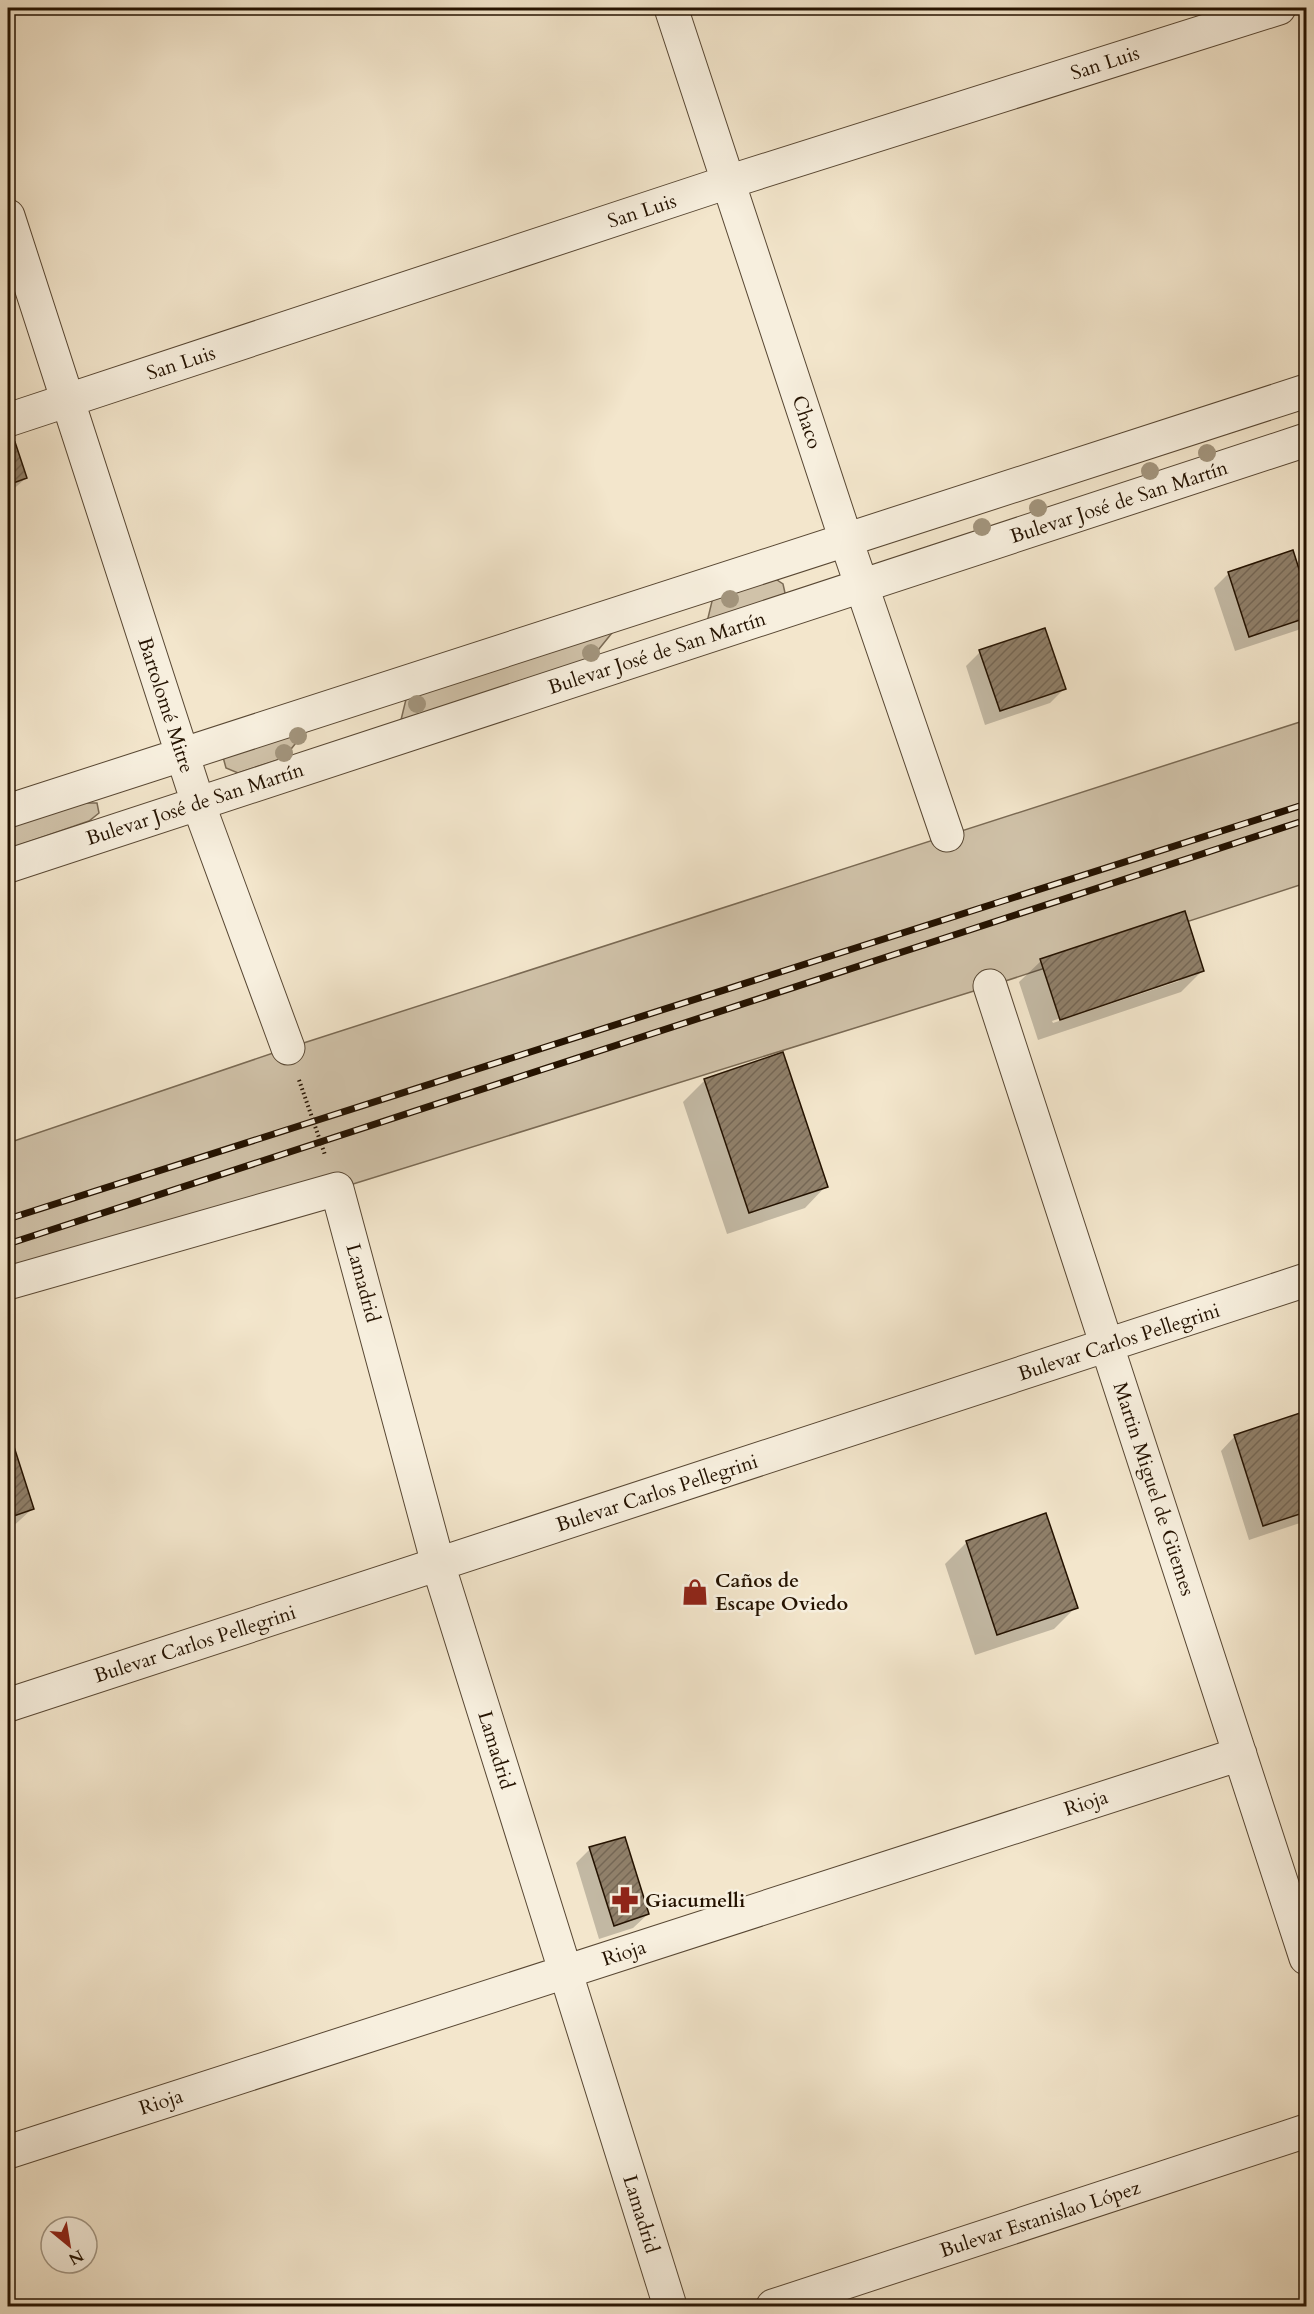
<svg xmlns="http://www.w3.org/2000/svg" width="1314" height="2314" font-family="Cardo,serif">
<defs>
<pattern id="building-hatch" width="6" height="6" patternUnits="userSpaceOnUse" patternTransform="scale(1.5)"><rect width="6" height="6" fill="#90806a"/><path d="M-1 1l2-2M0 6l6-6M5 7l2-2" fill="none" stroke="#756755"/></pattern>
</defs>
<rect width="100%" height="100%" fill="#f3e6cc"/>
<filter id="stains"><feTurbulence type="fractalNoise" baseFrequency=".00333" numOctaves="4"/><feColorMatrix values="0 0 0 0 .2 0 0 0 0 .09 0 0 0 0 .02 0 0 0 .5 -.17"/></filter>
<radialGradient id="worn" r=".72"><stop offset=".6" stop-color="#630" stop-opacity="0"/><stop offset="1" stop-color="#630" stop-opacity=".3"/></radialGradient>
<!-- grass -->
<path fill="#d0c2a9" stroke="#7a6a54" stroke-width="1.5" d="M774,578L783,584L785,593L775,600L707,622L713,597Z
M616,628L590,660L401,720L407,695Z
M1306,720V883L990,986L337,1189L8,1283V1143L288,1048Z
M310,725L284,758L238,773L226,768L223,757Z
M83,803H97L99,813L89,821L8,849V827Z"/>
<!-- shadow -->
<path fill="#0003" fill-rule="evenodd" d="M14,444L26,478L8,494V446Z
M1292,552L1306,595V621L1298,630L1235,651L1214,588L1229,573Z
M980,652L1064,689L1050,703L985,725L966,666Z
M1041,961L1203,970L1181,992L1038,1040L1019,982ZM1179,978V981L1053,1023L1052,1021Z
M705,1080L826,1186L805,1208L727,1234L683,1102Z
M1306,1413V1521L1249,1540L1221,1451L1235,1436Z
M8,1433L32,1509L8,1531Z
M967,1542L1076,1607L1054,1629L975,1655L945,1564Z
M590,1849L648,1914L633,1928L599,1939L576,1863Z"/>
<!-- building -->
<path fill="url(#building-hatch)" stroke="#241200" stroke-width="1.5" d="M15,442L27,478L8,485V444Z
M1293,550L1306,591V618L1249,637L1228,572Z
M1045,628L1066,689L1000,711L979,650Z
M1185,911L1204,971L1060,1020L1040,959Z
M783,1052L828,1187L749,1213L704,1079Z
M1306,1411V1512L1263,1526L1234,1435Z
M8,1428L34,1509L8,1518Z
M1046,1513L1078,1608L997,1635L966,1541Z
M625,1837L649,1914L614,1926L589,1847Z"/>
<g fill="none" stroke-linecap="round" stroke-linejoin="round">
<defs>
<path id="minor" d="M671,8L846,540L947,835
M8,216L198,803L288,1048
M8,420L728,182L1279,8
M8,811L1306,391
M8,866L1306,440
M990,986L1306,1958
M8,1283L337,1189L438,1564L670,2306
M8,1705L1306,1280
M8,2152L1240,1754
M773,2306L1306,2131"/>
</defs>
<!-- minor casing -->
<use href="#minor" stroke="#584733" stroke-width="35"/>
<!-- path -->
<path stroke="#241200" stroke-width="4" stroke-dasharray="1.5 3" stroke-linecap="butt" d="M299,1080L325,1155"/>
<!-- minor -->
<use href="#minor" stroke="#f7efde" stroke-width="33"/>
<defs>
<path id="rail" d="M8,1219L1306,804
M8,1244L1306,820"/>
</defs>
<!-- rail casing -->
<use href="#rail" stroke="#241200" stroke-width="7"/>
<!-- rail -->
<use href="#rail" stroke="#f7efde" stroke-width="4.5" stroke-dasharray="14" stroke-linecap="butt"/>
</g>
<!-- trees -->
<g fill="#a2947c">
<circle cx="1207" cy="453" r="9"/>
<circle cx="1150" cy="471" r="9"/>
<circle cx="1038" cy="508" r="9"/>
<circle cx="982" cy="527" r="9"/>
<circle cx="730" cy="599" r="9"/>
<circle cx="591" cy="653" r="9"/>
<circle cx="417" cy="704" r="9"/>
<circle cx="298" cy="736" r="9"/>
<circle cx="284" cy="753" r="9"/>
</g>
<!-- icons -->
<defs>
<symbol id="shop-bare" viewBox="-9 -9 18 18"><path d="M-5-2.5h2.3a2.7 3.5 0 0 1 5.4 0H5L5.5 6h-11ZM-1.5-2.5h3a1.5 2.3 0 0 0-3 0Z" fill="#8f2418" stroke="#f7efde" stroke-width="2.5" paint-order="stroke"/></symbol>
<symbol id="pharmacy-bare" viewBox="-9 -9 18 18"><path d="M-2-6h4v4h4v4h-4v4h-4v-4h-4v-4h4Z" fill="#8f2418" stroke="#f7efde" stroke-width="2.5" paint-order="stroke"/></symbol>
</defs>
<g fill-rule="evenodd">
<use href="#shop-bare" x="676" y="1573" width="38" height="38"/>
<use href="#pharmacy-bare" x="606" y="1881" width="38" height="38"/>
</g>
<g text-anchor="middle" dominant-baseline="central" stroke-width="5" stroke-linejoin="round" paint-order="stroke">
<!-- street labels -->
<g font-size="20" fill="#241200" stroke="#f7efde">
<text transform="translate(1105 63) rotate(-18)">San Luis</text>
<text transform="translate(642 211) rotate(-18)">San Luis</text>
<text transform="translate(181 363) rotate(-18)">San Luis</text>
<text transform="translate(807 422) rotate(72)">Chaco</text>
<text transform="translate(1119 502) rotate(-18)">Bulevar José de San Martín</text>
<text transform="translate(657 653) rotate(-18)">Bulevar José de San Martín</text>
<text transform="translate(166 705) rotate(72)">Bartolomé Mitre</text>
<text transform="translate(195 804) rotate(-18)">Bulevar José de San Martín</text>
<text transform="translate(363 1283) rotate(75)">Lamadrid</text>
<text transform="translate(1119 1342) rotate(-18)">Bulevar Carlos Pellegrini</text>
<text transform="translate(1154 1489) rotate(72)">Martin Miguel de Güemes</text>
<text transform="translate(657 1493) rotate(-18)">Bulevar Carlos Pellegrini</text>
<text transform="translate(195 1644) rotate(-18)">Bulevar Carlos Pellegrini</text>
<text transform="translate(496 1750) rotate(73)">Lamadrid</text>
<text transform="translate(1086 1803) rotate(-18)">Rioja</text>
<text transform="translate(624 1953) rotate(-18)">Rioja</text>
<text transform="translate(161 2102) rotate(-18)">Rioja</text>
<text transform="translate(641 2214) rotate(73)">Lamadrid</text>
<text transform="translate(1040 2219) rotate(-18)">Bulevar Estanislao López</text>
</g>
<!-- poi labels -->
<g font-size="20" font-weight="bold" fill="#241200" stroke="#f7efde" text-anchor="start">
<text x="715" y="1580">Caños de<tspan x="715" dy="23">Escape Oviedo</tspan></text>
<text x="645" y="1900">Giacumelli</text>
</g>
</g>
<!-- margin -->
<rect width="1314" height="2314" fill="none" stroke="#f3e6cc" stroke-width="30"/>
<rect x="9" y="9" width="1296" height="2296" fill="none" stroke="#241200" stroke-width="3"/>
<rect x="15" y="15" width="1284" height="2284" fill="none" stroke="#241200" stroke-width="1.5"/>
<!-- north arrow -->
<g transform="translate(69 2245) rotate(150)"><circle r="28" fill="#f7efde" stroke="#a39785" stroke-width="1.5"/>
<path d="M0-4.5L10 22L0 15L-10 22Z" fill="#8f2418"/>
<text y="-9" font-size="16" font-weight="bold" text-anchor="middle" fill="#241200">N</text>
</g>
<rect width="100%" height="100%" filter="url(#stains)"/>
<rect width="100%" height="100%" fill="url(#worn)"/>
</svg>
